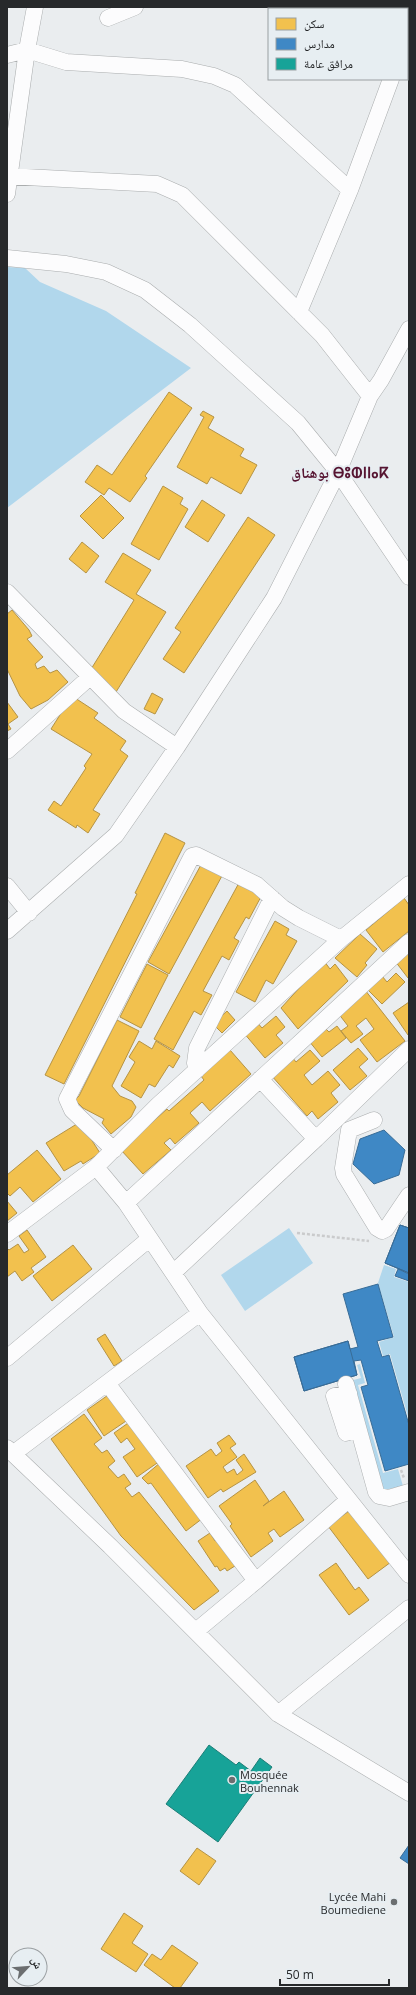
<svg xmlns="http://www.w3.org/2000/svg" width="416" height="1995" font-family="'Open Sans','Noto Naskh Arabic','Noto Sans Tifinagh',sans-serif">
<rect width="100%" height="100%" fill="#eaedef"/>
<!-- green -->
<path fill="#b1d7ec" d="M7,267L25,268L40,282L106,311L191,368L7,508Z
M289,1228L313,1263L245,1311L221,1275Z
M384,1265L396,1269L394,1277L409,1282V1420L390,1354L383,1356L379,1342L394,1337L378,1283Z
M360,1364L365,1383L358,1385L383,1473L398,1469L403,1486L384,1490L350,1381L361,1378L357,1365Z"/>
<!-- homes -->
<path fill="#f2c14e" stroke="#b59344" d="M169,392L192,408L145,476L147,478L130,502L109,488L104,495L85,482L97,465L112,475Z
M203,411L214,417L208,428L244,449L240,456L257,465L241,494L211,477L207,484L177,467L204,417L200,415Z
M163,486L183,498L180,504L188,509L159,560L131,544Z
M101,495L124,518L103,539L80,516Z
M202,500L225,515L208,542L185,527Z
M248,517L275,535L184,673L163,659L181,632L175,628Z
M82,542L99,556L86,573L69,559Z
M123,553L151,570L136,594L166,612L116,692L88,674L134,600L105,582Z
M12,610L29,630L32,636L27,639L43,657L35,664L37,669L44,666L50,673L57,670L68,682L48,700L31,709L20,696L7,669V614Z
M152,693L163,699L155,714L144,709Z
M72,696L98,713L94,718L126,741L120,750L128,756L93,810L100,814L88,833L77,825L76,828L48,810L54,801L61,806L86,768L84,766L92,754L51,729Z
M7,702L18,717L8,724L11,729L7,731Z
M165,833L185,843L64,1084L45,1075L137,894L135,893Z
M202,863L223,874L169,974L148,962Z
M240,881L263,893L249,919L246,917L234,938L239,941L229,960L222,956L203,991L212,995L201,1015L194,1011L173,1050L154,1039Z
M404,898L409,905V931L383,952L366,930Z
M275,921L289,929L286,935L297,941L273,984L266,980L255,1002L236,992Z
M360,934L377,949L365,963L367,965L357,977L335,958Z
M409,950V978H408L395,961Z
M324,961L330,969L335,964L348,981L298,1029L281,1008Z
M147,964L168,975L141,1028L120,1017Z
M396,973L405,982L382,1004L368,990L382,976L387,982Z
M365,990L405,1041L377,1062L360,1040L374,1029L366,1018L356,1026L363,1034L351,1043L341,1031L348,1026L338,1013Z
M409,1002V1034L408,1035L393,1013Z
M227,1011L235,1020L222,1033L213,1024Z
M276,1016L285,1027L276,1035L283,1043L265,1058L243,1032L256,1021L262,1028Z
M117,1020L139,1031L112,1086L120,1096L132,1101L136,1107L131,1117L111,1134L102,1123L104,1119L83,1108L75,1100L79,1096Z
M337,1026L346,1038L322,1057L309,1041L325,1028L329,1032Z
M139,1041L152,1049L156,1041L180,1056L173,1068L169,1065L155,1087L149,1084L141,1098L121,1086L135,1062L129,1057Z
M358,1048L368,1059L359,1067L367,1076L350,1090L333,1070Z
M230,1050L251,1074L210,1111L202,1102L190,1113L199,1123L175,1144L170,1138L164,1143L171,1150L143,1174L121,1150L167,1109L169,1111L204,1080L201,1076Z
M310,1050L320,1061L304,1075L312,1085L328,1071L340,1085L331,1093L338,1102L318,1119L312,1111L307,1116L271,1075L292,1057L296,1062Z
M80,1122L100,1153L83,1164L81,1161L64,1171L46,1143Z
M37,1150L61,1179L33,1202L20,1187L10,1196L7,1193V1175Z
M7,1201L17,1213L7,1221Z
M27,1230L46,1257L31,1268L34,1272L22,1281L15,1271L7,1277V1248L9,1250L18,1244L24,1253L29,1250L19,1236Z
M73,1245L92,1269L52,1301L33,1276Z
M105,1334L122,1361L114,1366L97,1339Z
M111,1393L129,1419L104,1436L87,1410Z
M84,1414L102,1438L94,1444L102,1453L107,1450L115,1461L108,1467L118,1478L124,1474L131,1484L125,1488L132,1497L139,1492L219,1591L194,1610L121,1536L51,1439Z
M131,1421L160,1461L137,1477L123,1457L135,1449L127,1438L121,1443L114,1433Z
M229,1435L236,1444L230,1448L237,1457L223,1467L227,1473L234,1469L237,1475L243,1470L236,1460L244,1454L256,1472L223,1492L221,1489L208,1498L186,1466L211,1449L216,1456L222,1451L217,1443Z
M161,1462L203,1518L186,1531L151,1483L148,1484L142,1478Z
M255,1480L269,1501L263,1506L284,1491L304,1520L280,1537L274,1529L268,1533L273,1541L251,1557L230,1526L232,1524L219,1506Z
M349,1511L391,1562L368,1579L328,1526Z
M210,1533L215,1541L221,1537L238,1564L227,1571L225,1568L220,1571L217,1566L215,1567L198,1541Z
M336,1563L355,1590L359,1587L369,1600L349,1615L319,1575Z
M197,1848L216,1861L199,1885L180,1871Z
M124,1913L143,1926L132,1943L148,1954L136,1972L101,1949Z
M172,1945L198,1963L180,1988H175L144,1965L152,1954L161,1960Z"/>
<!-- schools -->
<path fill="#3f88c5" stroke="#386c97" d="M384,1130L405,1150L399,1175L374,1184L353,1164L360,1139Z
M400,1225L409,1228V1273L385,1263Z
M400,1225L409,1228V1273L385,1263Z
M398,1269L409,1274V1281L395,1276Z
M378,1284L393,1337L377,1341L382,1357L389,1355L409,1425V1464L385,1471L361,1387L368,1385L361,1360L354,1361L357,1375L304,1391L294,1357L348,1341L350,1349L358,1347L343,1294Z
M348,1341L357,1375L304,1391L294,1357Z
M409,1845V1864L400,1858Z"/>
<!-- public -->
<path fill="#17a398" stroke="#1c7e77" d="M209,1745L236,1765L239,1762L251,1771L260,1758L272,1767L218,1842L166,1804Z"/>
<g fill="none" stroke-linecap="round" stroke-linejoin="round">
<defs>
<path id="minor" d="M407,11V7
M108,18L135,7
M7,55L27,50L66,62L182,69L214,76L235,85L350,190
M7,176L157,184L182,195L322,335L370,396
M7,194L27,50L35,7
M7,258L66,264L106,272L145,290L190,325L298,423L338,472L409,577
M299,312L350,190L391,79
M7,592L124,711L177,747
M7,751L90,677
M7,886L29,913
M7,931L116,835L177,747L274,598L338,472L370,396L381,380L409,329
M197,1070L195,1063L197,1048L272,898
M374,1120L349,1130L343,1168L344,1174L377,1228L382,1231L386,1229L409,1195
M316,1139L409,1049
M114,1150L72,1110L67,1099L192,856L196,855L257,885L283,908L299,918L341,939
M96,1167L126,1203L200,1313L409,1575
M126,1203L409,942
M7,1234L96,1167L158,1105L341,939L409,884
M173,1273L316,1139L260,1079
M7,1358L149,1239
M107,1383L256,1581
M346,1384L376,1492L379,1496L389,1498L409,1492
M349,1393L334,1396L346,1433L358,1429
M7,1448L110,1546L278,1714L409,1793
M14,1453L200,1313
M196,1631L256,1581L348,1500
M278,1714L409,1608"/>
</defs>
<!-- minor casing -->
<use href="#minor" stroke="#aaadae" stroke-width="17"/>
<!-- path -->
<path stroke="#cacbcc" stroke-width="2.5" stroke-dasharray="3 2" stroke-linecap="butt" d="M297,1233L369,1241
M401,1470L404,1478"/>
<!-- minor -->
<use href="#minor" stroke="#fcfcfd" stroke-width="16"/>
</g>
<!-- markers -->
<g fill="#6b6e70" stroke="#e7eef2" stroke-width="1.5">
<circle cx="232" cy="1780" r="4"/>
<circle cx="394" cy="1902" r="4"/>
</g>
<g text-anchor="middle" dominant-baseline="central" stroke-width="4" stroke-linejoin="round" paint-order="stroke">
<!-- poi labels -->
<g font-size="11" fill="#27292b" stroke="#e7eef2" text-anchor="start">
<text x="240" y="1774">Mosquée<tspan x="240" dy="13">Bouhennak</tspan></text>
<text x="386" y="1896" text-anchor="end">Lycée Mahi<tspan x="386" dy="13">Boumediene</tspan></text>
</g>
<!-- district labels -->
<g font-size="15" font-weight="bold" fill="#561532" stroke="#e7eef2">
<text x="340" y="472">بوهناق ⴱⵓⵀⵏⵏⴰⴽ</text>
</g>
</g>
<!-- border -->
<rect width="416" height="1995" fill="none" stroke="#27292b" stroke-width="16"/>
<!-- legend -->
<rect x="268" y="8" width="140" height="72" fill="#e7eef2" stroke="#9a9fa2"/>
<rect x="276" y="18" width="20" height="12" fill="#f2c14e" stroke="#9a9fa2"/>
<text x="304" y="28" font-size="12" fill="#27292b">سكن</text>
<rect x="276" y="38" width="20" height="12" fill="#3f88c5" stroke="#9a9fa2"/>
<text x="304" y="48" font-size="12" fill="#27292b">مدارس</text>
<rect x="276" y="58" width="20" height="12" fill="#17a398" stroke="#9a9fa2"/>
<text x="304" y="68" font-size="12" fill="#27292b">مرافق عامة</text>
<!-- north arrow -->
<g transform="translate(28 1967) rotate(64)"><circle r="19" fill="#e7eef2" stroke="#9a9fa2"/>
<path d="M0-3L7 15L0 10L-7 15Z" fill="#6b6e70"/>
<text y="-6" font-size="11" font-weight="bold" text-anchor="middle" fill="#27292b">ش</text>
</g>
<!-- scale -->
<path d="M280 1979v6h109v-6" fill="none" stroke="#27292b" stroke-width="2"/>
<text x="286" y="1979" font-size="12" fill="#27292b" stroke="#e7eef2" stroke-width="3" paint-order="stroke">50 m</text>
</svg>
